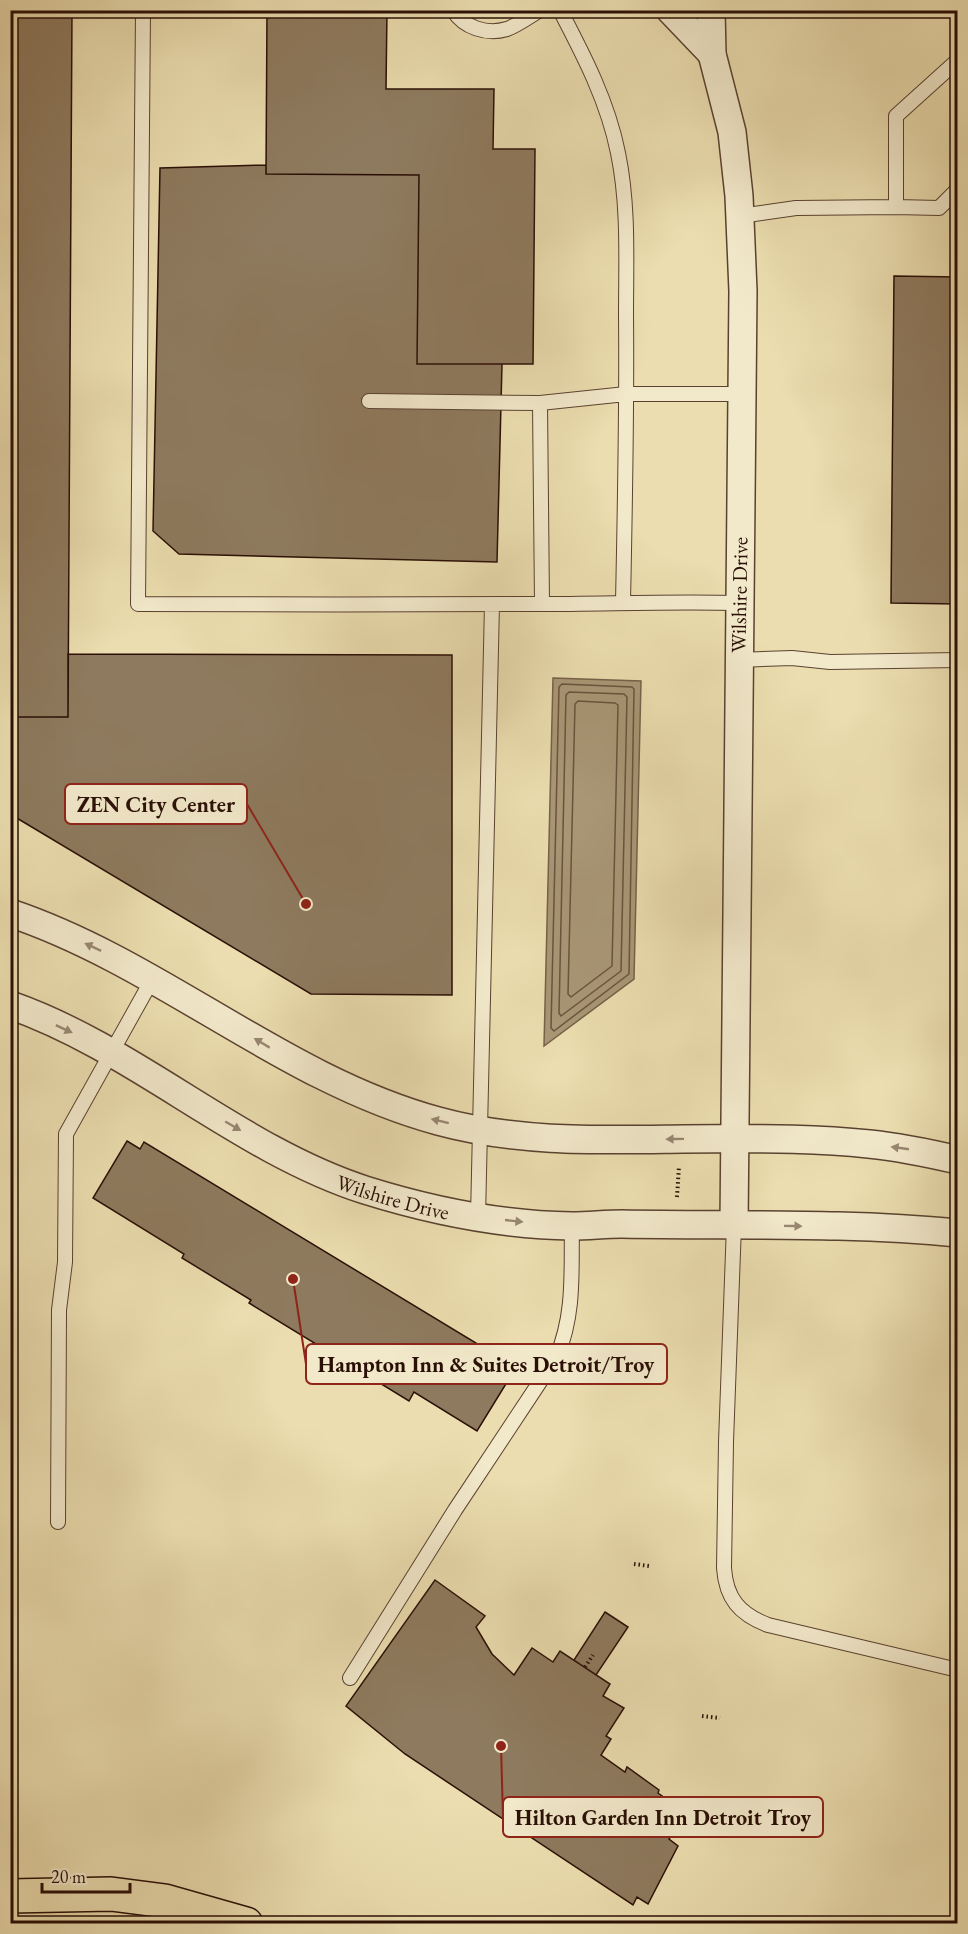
<svg xmlns="http://www.w3.org/2000/svg" width="968" height="1934" font-family="'EB Garamond',serif">
<rect width="100%" height="100%" fill="#ebddaf"/>
<filter id="stains"><feTurbulence type="fractalNoise" baseFrequency=".00333" numOctaves="4"/><feColorMatrix values="0 0 0 0 .2 0 0 0 0 .09 0 0 0 0 .02 0 0 0 .5 -.17"/></filter>
<radialGradient id="worn" r=".72"><stop offset=".6" stop-color="#630" stop-opacity="0"/><stop offset="1" stop-color="#630" stop-opacity=".3"/></radialGradient>
<!-- water -->
<path fill="#a99776" stroke="#766149" stroke-width="1.5" d="M553,678L641,681L634,979L544,1046Z"/>
<g fill="none" stroke-linecap="round" stroke-linejoin="round">
<!-- shore -->
<path stroke="#6a533e" stroke-width="1.5" d="M562,684L632,687L634,689L629,974L554,1031L551,1028L559,687Z
M569,692L624,694L627,697L621,971L561,1016L559,1013L566,695Z
M578,701L615,703L618,705L612,966L571,997L568,994L575,704Z"/>
</g>
<!-- building -->
<path fill="#8e7a5e" stroke="#2a0f06" stroke-width="1.5" d="M10,10H72L68,717H10Z
M267,10H387L386,89H494L493,149H535L533,364H417L419,175L266,174Z
M266,165V174L419,175L417,364H502L497,562L179,554L153,531L160,168Z
M894,276L958,277V604L891,603Z
M68,654L452,655V995L311,994L10,814V717H68Z
M127,1141L140,1149L144,1142L504,1360L500,1367L512,1374L477,1431L414,1392L409,1401L249,1303L251,1300L182,1258L184,1254L93,1198Z
M435,1580L485,1616L476,1627L492,1654L514,1675L532,1648L553,1662L560,1651L610,1684L603,1696L624,1708L606,1736L611,1739L601,1755L625,1772L627,1767L659,1790L658,1793L672,1803L668,1810L681,1821L669,1839L678,1846L648,1904L637,1897L633,1905L405,1754L346,1706Z
M605,1612L628,1627L596,1675L574,1660Z"/>
<g fill="none" stroke-linecap="round" stroke-linejoin="round">
<defs>
<path id="service" d="M143,10L138,604C272,604 405,605 539,604C606,604 672,601 739,603
M453,10C464,28 487,35 507,29C518,25 530,16 540,10
M560,10C584,56 608,102 618,153C629,206 626,262 626,316C627,411 625,506 623,602
M896,207L939,208L958,189
M740,216L796,208L896,207V116L958,60
M369,401L540,403L626,394H742
M540,403L542,604
M738,660L792,658L830,662L958,660
M478,1217L492,604
M734,1225L726,1442L724,1568C726,1598 739,1614 768,1625L958,1670
M58,1522L59,1310L65,1262L66,1134L153,978
M350,1678L455,1510L557,1356C575,1313 571,1271 572,1226"/>
<g id="minor">
<path d="M670,10L712,54"/>
<path d="M711,10L712,54L732,132L739,196L743,291L734,1225"/>
<path d="M10,913C162,964 283,1079 438,1121C518,1143 601,1140 683,1139C744,1139 808,1137 869,1144C899,1147 928,1153 958,1160"/>
<path id="s1" d="M10,1005C136,1049 238,1149 365,1190C432,1211 502,1225 572,1226C589,1226 605,1224 622,1224C734,1226 846,1222 958,1233"/>
</g>
<path id="motorway" d="M10,1896L111,1894L165,1901L246,1924"/>
</defs>
<!-- service casing -->
<use href="#service" stroke="#5a4230" stroke-width="16"/>
<!-- minor casing -->
<use href="#minor" stroke="#5a4230" stroke-width="30"/>
<!-- motorway casing -->
<use href="#motorway" stroke="#2a0f06" stroke-width="36"/>
<!-- path -->
<path stroke="#2a0f06" stroke-width="4" stroke-dasharray="1.5 3" stroke-linecap="butt" d="M677,1197L679,1166
M634,1564L649,1566
M585,1667L593,1655
M702,1716L720,1718"/>
<!-- service -->
<use href="#service" stroke="#f2e9cb" stroke-width="14"/>
<!-- minor -->
<use href="#minor" stroke="#f2e9cb" stroke-width="27"/>
<!-- motorway -->
<use href="#motorway" stroke="#ebddaf" stroke-width="33"/>
</g>
<!-- one-way arrows -->
<defs><path id="oneway-solid" d="M-6-.8H1V-3.2L6.5 0L1 3.2V.8H-6Z" transform="scale(1.5)"/></defs>
<g fill="#988772">
<use href="#oneway-solid" transform="translate(93 947) rotate(-155)"/>
<use href="#oneway-solid" transform="translate(64 1029) rotate(25)"/>
<use href="#oneway-solid" transform="translate(262 1043) rotate(-149)"/>
<use href="#oneway-solid" transform="translate(440 1121) rotate(-166)"/>
<use href="#oneway-solid" transform="translate(233 1126) rotate(30)"/>
<use href="#oneway-solid" transform="translate(675 1139) rotate(179)"/>
<use href="#oneway-solid" transform="translate(900 1148) rotate(-172)"/>
<use href="#oneway-solid" transform="translate(514 1221) rotate(6)"/>
<use href="#oneway-solid" transform="translate(793 1226) rotate(1)"/>
</g>
<g text-anchor="middle" dominant-baseline="central" stroke-width="6" stroke-linejoin="round" paint-order="stroke">
<!-- street labels -->
<g font-size="21" fill="#2a0f06" stroke="#f2e9cb">
<text transform="translate(739 595) rotate(-89)">Wilshire Drive</text>
<text stroke="none"><textPath href="#s1" startOffset="430">Wilshire Drive</textPath></text>
</g>
</g>
<!-- callouts -->
<path fill="none" stroke="#8f2418" stroke-width="2" d="M306 904L247 804M293 1279L306 1364M501 1746L503 1817"/>
<g fill="#8f2418" stroke="#f2e9cb" stroke-width="2">
<circle cx="306" cy="904" r="6"/>
<circle cx="293" cy="1279" r="6"/>
<circle cx="501" cy="1746" r="6"/>
</g>
<g fill="#f2e9cb" stroke="#8f2418" stroke-width="2">
<rect x="65" y="784" width="182" height="40" rx="6"/>
<rect x="306" y="1344" width="361" height="40" rx="6"/>
<rect x="503" y="1797" width="320" height="40" rx="6"/>
</g>
<g font-size="22" text-anchor="middle" font-weight="bold" fill="#2a0f06">
<text x="156" y="812">ZEN City Center</text>
<text x="486" y="1372">Hampton Inn &amp; Suites Detroit/Troy</text>
<text x="663" y="1825">Hilton Garden Inn Detroit Troy</text>
</g>
<!-- margin -->
<rect width="968" height="1934" fill="none" stroke="#ebddaf" stroke-width="36"/>
<rect x="12" y="12" width="944" height="1910" fill="none" stroke="#2a0f06" stroke-width="3"/>
<rect x="18" y="18" width="932" height="1898" fill="none" stroke="#2a0f06" stroke-width="1.5"/>
<!-- scale -->
<path d="M42 1883v9h88v-9" fill="none" stroke="#2a0f06" stroke-width="3"/>
<text x="51" y="1883" font-size="18" fill="#2a0f06" stroke="#f2e9cb" stroke-width="4.5" paint-order="stroke">20 m</text>
<rect width="100%" height="100%" filter="url(#stains)"/>
<rect width="100%" height="100%" fill="url(#worn)"/>
</svg>
